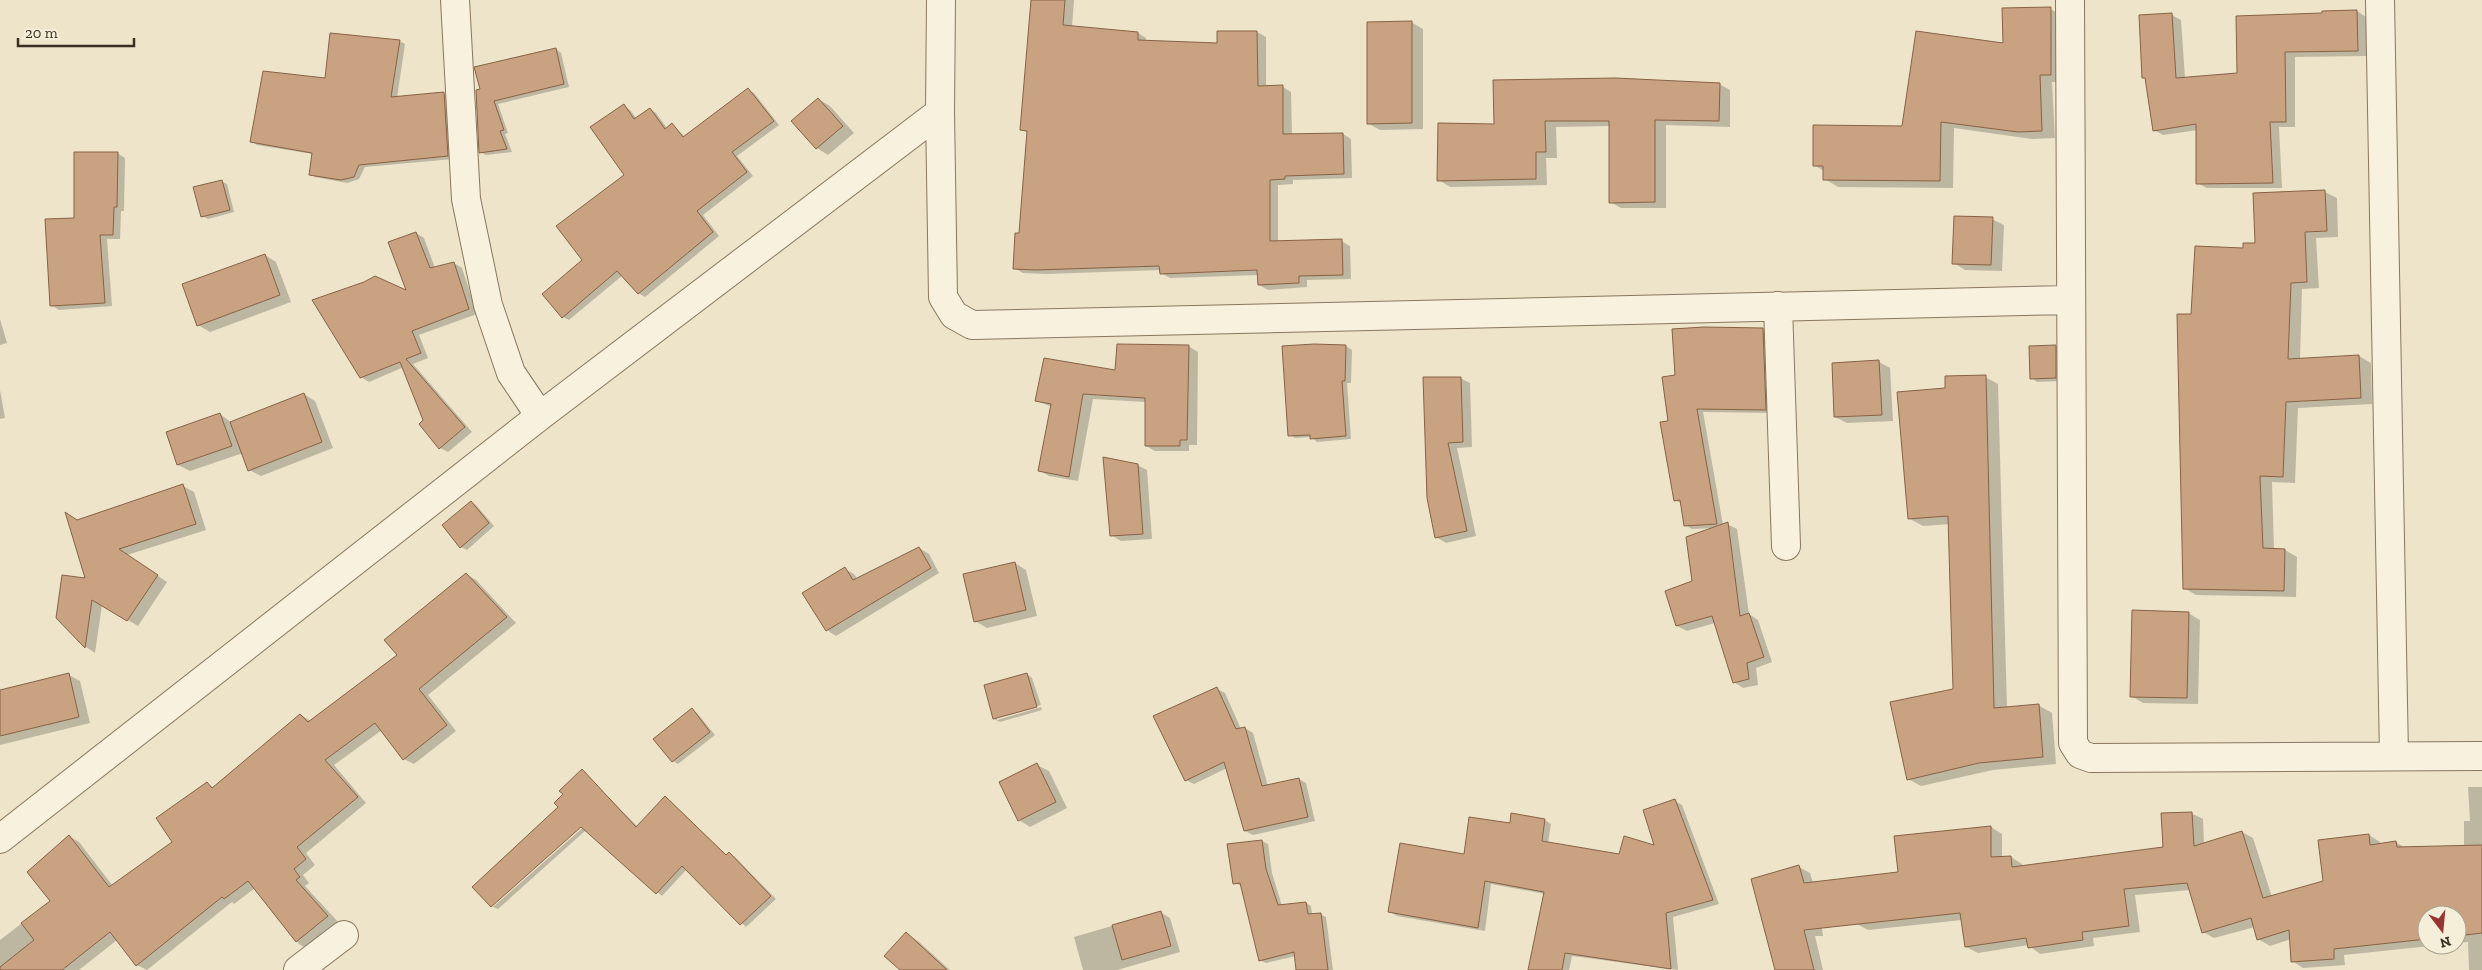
<svg xmlns="http://www.w3.org/2000/svg" width="2482" height="970" font-family="'Zilla Slab',serif">
<rect width="100%" height="100%" fill="#ede4ca"/>
<!-- shadow -->
<path fill="#0003" d="M1032,0H1074L1072,27L1138,33L1146,38V42L1218,44V32H1257L1266,37V87H1283L1291,92L1292,135L1343,134L1351,139L1352,178L1293,180V184L1278,185V242L1341,241L1350,246L1351,279L1307,280V287L1268,290L1259,285V275L1170,278L1161,273V270L1046,274L1023,273L1014,268L1021,234L1028,133L1021,129Z
M2050,9L2064,16V82H2052L2055,138L2032,139L1954,128L1953,188L1838,187L1825,179L1824,171L1814,165L1903,127Z
M2357,11L2366,17L2367,56L2295,57V127H2279L2282,188H2207L2197,183L2198,130L2163,135L2154,130L2147,79L2144,77L2172,15L2181,20L2185,78L2238,75Z
M1411,22L1423,29V129L1380,130L1369,124Z
M399,41L405,44L397,98L444,94L450,97L453,159L365,167L359,179L347,183L315,177L310,174L313,154L257,145L251,141L326,79Z
M556,49L561,53L569,87L498,104L508,133L505,134L512,152L486,155L480,152L477,91Z
M1719,84L1730,90V127L1666,125V208H1621L1610,202V126L1556,127L1557,158H1546L1547,185L1450,187L1439,180L1495,125Z
M748,90L754,93L779,125L737,156L753,176L703,215L719,236L645,297L638,293L623,275L569,320L563,317L584,260L625,176L624,106L630,110L637,119L650,109L656,113L667,128L672,124L685,137Z
M818,99L830,106L854,133L828,155L817,148Z
M117,153L125,158L124,211H121L120,239H107L112,306L59,310L51,305L75,219Z
M221,181L227,184L234,212L208,219L202,216Z
M2325,192L2337,198L2338,237L2316,238L2319,288L2302,289L2300,360L2359,356L2371,363L2372,404L2298,408L2295,483L2272,482L2274,550H2285L2297,557L2296,597L2196,595L2184,588L2192,316L2244,250L2257,244Z
M1992,219L2004,225L2002,271L1965,270L1954,263Z
M416,233L424,238L435,268L454,263L462,268L477,314L419,335L428,358L413,364L472,432L448,452L440,448L425,420L404,367L369,382L361,377L408,292Z
M265,255L276,262L291,302L210,332L198,325Z
M0,319L7,343L0,345Z
M1763,329L1770,333L1772,413L1703,412L1723,525L1727,524L1737,529L1749,614L1758,620L1772,662L1756,668L1758,685L1743,688L1734,682L1715,623L1687,631L1677,626L1714,528L1692,529L1685,525L1682,504L1675,500L1669,422L1676,376Z
M1188,346L1198,352L1197,445H1189V451H1155L1146,446V402L1093,399L1078,481L1049,476L1039,470L1052,407L1037,401Z
M1346,346L1352,350L1351,383H1347L1351,439L1317,442L1312,437L1295,438L1290,435L1283,347Z
M2055,346L2061,349V381L2037,382L2032,378Z
M1879,362L1890,368L1893,421L1847,423L1835,417Z
M1985,377L1998,384L2007,708L2038,705L2052,713L2056,764L1993,770L1921,786L1908,779L1954,690L1950,524L1923,526L1910,519L1946,390Z
M1460,378L1470,383L1472,447L1457,448L1476,536L1446,543L1436,537L1428,497Z
M0,390L5,418L0,419Z
M304,394L315,401L333,448L261,476L249,470L243,453L190,471L178,465L167,433L220,414L232,423Z
M1137,465L1147,470L1152,539L1121,541L1111,535Z
M183,486L194,492L206,530L127,555L167,582L138,626L102,605L95,653L86,647L57,618L87,579L78,521Z
M471,502L476,505L494,526L467,550L461,547Z
M919,548L929,554L939,573L836,636L827,630L845,569L854,574L858,580Z
M1015,563L1026,570L1037,616L987,628L975,621Z
M466,574L476,580L516,623L428,695L456,731L414,764L404,759L382,730L334,765L366,803L306,853L315,865L303,875L309,883L305,886L339,923L309,950L299,944L255,888L234,904L232,902L147,970L137,965L117,940L79,970H0V940L51,901L69,836L79,842L113,886L174,842L207,783L214,788L301,715L311,721L399,656Z
M2188,613L2200,620L2198,704L2143,703L2131,696Z
M1027,674L1032,678L1041,705L997,717V720L1041,707L1042,710L1000,722L994,719Z
M69,675L80,681L90,723L0,745V691Z
M1217,689L1225,693L1241,729L1245,728L1253,733L1268,786L1299,779L1306,783L1315,821L1253,835L1245,831L1227,768L1194,784L1186,780Z
M692,710L697,713L715,735L678,764L673,761Z
M1037,765L1049,771L1067,808L1030,827L1019,820Z
M582,771L638,827L665,798L670,801L727,856L729,853L735,857L776,899L746,927L687,869L662,896L586,830L498,909L493,907L587,824L560,807L565,794Z
M2468,787H2482V970H2469L2468,942L2457,943V915H2427V945H2440L2344,955L2345,965L2303,968L2292,961L2291,939L2270,946L2258,939L2255,927L2214,938L2203,932L2191,890L2135,895L2140,932L2093,938L2094,946L2040,954L2028,945L1978,953L1966,947L1962,920L1868,930L1857,924L1900,873L1991,827L2002,834V858L2011,857L2022,864L2023,867L2165,849L2191,813L2203,819L2204,844L2242,832L2253,838L2272,897L2324,882L2369,835L2380,842V845L2396,842L2405,848L2464,847V821H2470Z
M1675,801L1682,805L1719,904L1673,917L1678,970L1572,956L1569,970H1530L1545,894L1491,884L1485,931L1397,916L1390,912L1511,824L1545,820L1551,824L1548,843L1619,855L1656,846Z
M1262,841L1268,844L1272,873L1282,906L1306,903L1311,906L1312,915L1320,914L1326,917L1333,970H1297L1296,956L1266,963L1260,960L1242,886L1234,883L1229,846Z
M1799,867L1810,873L1817,895L1823,936H1815L1823,970H1776Z
M1160,912L1170,918L1180,952L1117,970H1083L1074,937Z
M907,934L918,941L950,970H902Z"/>
<!-- building -->
<path fill="#c9a281" stroke="#876245" d="M1031,0H1065L1063,25L1138,32V40L1217,43V31H1257L1258,86L1283,85V134L1343,133L1344,174L1285,176V179L1270,180V241L1342,239L1343,275L1299,276V283L1258,285L1257,270L1160,274L1159,266L1036,270L1013,269L1015,233H1019L1027,131L1020,130Z
M2051,7V75H2040L2042,131L2018,132L1941,122L1940,181L1823,180V166H1813V125L1902,126L1916,31L2003,43L2002,8Z
M2357,10L2358,51L2285,52L2286,122H2270L2273,183L2196,184V124L2153,131L2145,78H2142L2139,15L2172,13L2176,78L2237,73L2236,16L2322,13V11Z
M1412,21V123L1367,124V22Z
M330,33L400,40L391,97L444,92L448,156L359,165L354,177L341,180L309,175L312,153L250,142L263,71L325,78Z
M556,48L564,84L494,101L504,130L500,131L507,149L479,153L476,90L480,89L474,67Z
M1615,78L1720,83L1719,121L1655,120V202L1609,203V121H1545L1546,152H1536V179L1437,181L1438,123L1494,124L1493,80Z
M748,88L774,121L732,152L747,172L697,211L713,232L638,294L617,271L562,318L542,294L582,260L556,226L624,175L590,127L624,104L634,119L650,108L665,129L672,123L683,137Z
M818,98L843,126L816,149L791,121Z
M74,152H118L117,207H114L113,235H100L105,303L50,306L45,219L74,218Z
M222,180L230,210L201,217L193,187Z
M2325,190L2327,231L2305,232L2307,282L2291,283L2288,359L2359,355L2361,398L2286,402L2283,477L2260,476L2263,548L2285,549L2284,591L2183,589L2177,314H2191L2195,246L2243,248V243H2255L2253,193Z
M1954,216L1993,217L1991,265L1952,264Z
M416,232L430,268L454,262L469,309L412,331L421,353L406,359L465,427L439,449L419,424L423,420L400,362L360,378L312,300L364,282L375,276L406,290L388,242Z
M265,254L280,295L197,326L182,284Z
M1704,327L1763,328L1766,410L1697,409L1717,524L1684,526L1680,500L1674,501L1660,422L1668,421L1662,377L1675,375L1672,329Z
M1117,344L1189,345L1187,440H1180V446H1145V398L1083,394L1069,477L1038,471L1051,404L1035,401L1044,358L1115,370Z
M1314,344L1346,345L1345,381H1342L1346,436L1310,439V435L1288,436L1282,346Z
M2056,345V378L2030,379L2029,346Z
M1879,360L1882,415L1834,417L1832,363Z
M1986,375L1994,708L2039,704L2043,757L1979,763L1907,780L1890,702L1953,689L1948,516L1908,519L1897,392L1945,388V376Z
M1423,377H1461L1463,442L1448,443L1467,531L1435,538L1427,498Z
M304,393L322,442L248,471L230,422Z
M220,413L232,446L177,465L166,432Z
M1103,457L1138,464L1143,534L1110,536Z
M183,484L196,524L119,549L158,575L127,621L92,600L85,648L56,618L62,575L85,578L65,512L77,520Z
M471,501L489,523L460,548L442,525Z
M1728,522L1740,616L1749,613L1764,657L1747,663L1749,679L1733,683L1712,616L1676,626L1665,591L1692,581L1686,537Z
M919,547L931,568L826,631L802,593L845,567L853,580Z
M1015,562L1026,610L974,622L963,574Z
M466,573L507,617L419,689L447,725L403,760L375,723L325,760L358,797L297,847L306,859L294,869L300,877L296,880L328,916L296,942L248,881L224,899L222,897L136,966L110,932L62,970H0V967L34,940L21,923L50,901L27,872L69,835L109,887L172,842L156,818L207,782L212,788L300,714L308,722L397,655L384,640Z
M2132,610L2189,612L2187,698L2130,697Z
M69,673L79,717L0,736V690Z
M1027,673L1037,707L993,719L984,685Z
M1217,687L1236,729L1245,727L1262,786L1299,778L1308,817L1244,831L1224,762L1185,781L1153,716Z
M692,708L710,732L672,762L653,739Z
M1037,763L1056,802L1018,821L999,782Z
M582,769L636,827L665,796L726,855L729,852L771,896L740,925L682,866L656,894L581,827L491,907L472,887L558,807L554,803L563,794L559,791Z
M1675,799L1713,900L1666,913L1671,969L1565,953L1562,970H1528L1544,892L1485,881L1478,928L1388,912L1400,843L1464,854L1469,817L1510,823L1511,813L1545,819L1542,841L1619,854L1624,836L1654,845L1643,810Z
M2192,812L2194,846L2242,831L2263,898L2323,881L2318,840L2369,834L2370,845L2396,841L2397,847L2482,845V933L2457,936V915H2427V939L2334,949V959L2291,962L2289,930L2257,940L2251,918L2202,933L2187,883L2124,889L2129,926L2082,932L2083,940L2028,948L2026,938L1965,947L1960,913L1804,930L1814,970H1775L1751,879L1799,865L1804,883L1898,872L1894,836L1991,826V857L2011,856L2012,867L2163,847L2161,813Z
M1262,840L1266,869L1278,905L1306,902L1308,914L1321,913L1328,970H1296L1294,952L1259,961L1240,883L1233,884L1227,844Z
M1161,911L1171,946L1122,960L1112,925Z
M906,932L947,970H900L884,956Z"/>
<g fill="none" stroke-linecap="round" stroke-linejoin="round">
<defs>
<path id="minor" d="M455,0L466,199L488,305L511,373L540,416
M941,0L940,112L943,297L954,315L972,325L2070,300
M2070,0L2073,743L2080,754L2091,758L2482,756
M2380,0L2394,756
M1778,306L1786,546
M0,839L540,416L940,112
M298,970L344,935"/>
</defs>
<!-- minor casing -->
<use href="#minor" stroke="#89775f" stroke-width="30"/>
<!-- minor -->
<use href="#minor" stroke="#f8f1dd" stroke-width="28"/>
</g>
<!-- north arrow -->
<g transform="translate(2442 930) rotate(164)"><circle r="24" fill="#f5eed9" stroke="#aaa28f"/>
<path d="M0-4L9 19L0 12L-9 19Z" fill="#963531"/>
<text y="-8" font-size="14" font-weight="bold" text-anchor="middle" fill="#3a2f21">N</text>
</g>
<!-- scale -->
<path d="M18 38v8h116v-8" fill="none" stroke="#3a2f21" stroke-width="2.5"/>
<text x="25" y="38" font-size="15" fill="#3a2f21" stroke="#f5eed9" stroke-width="4" paint-order="stroke">20 m</text>
</svg>
